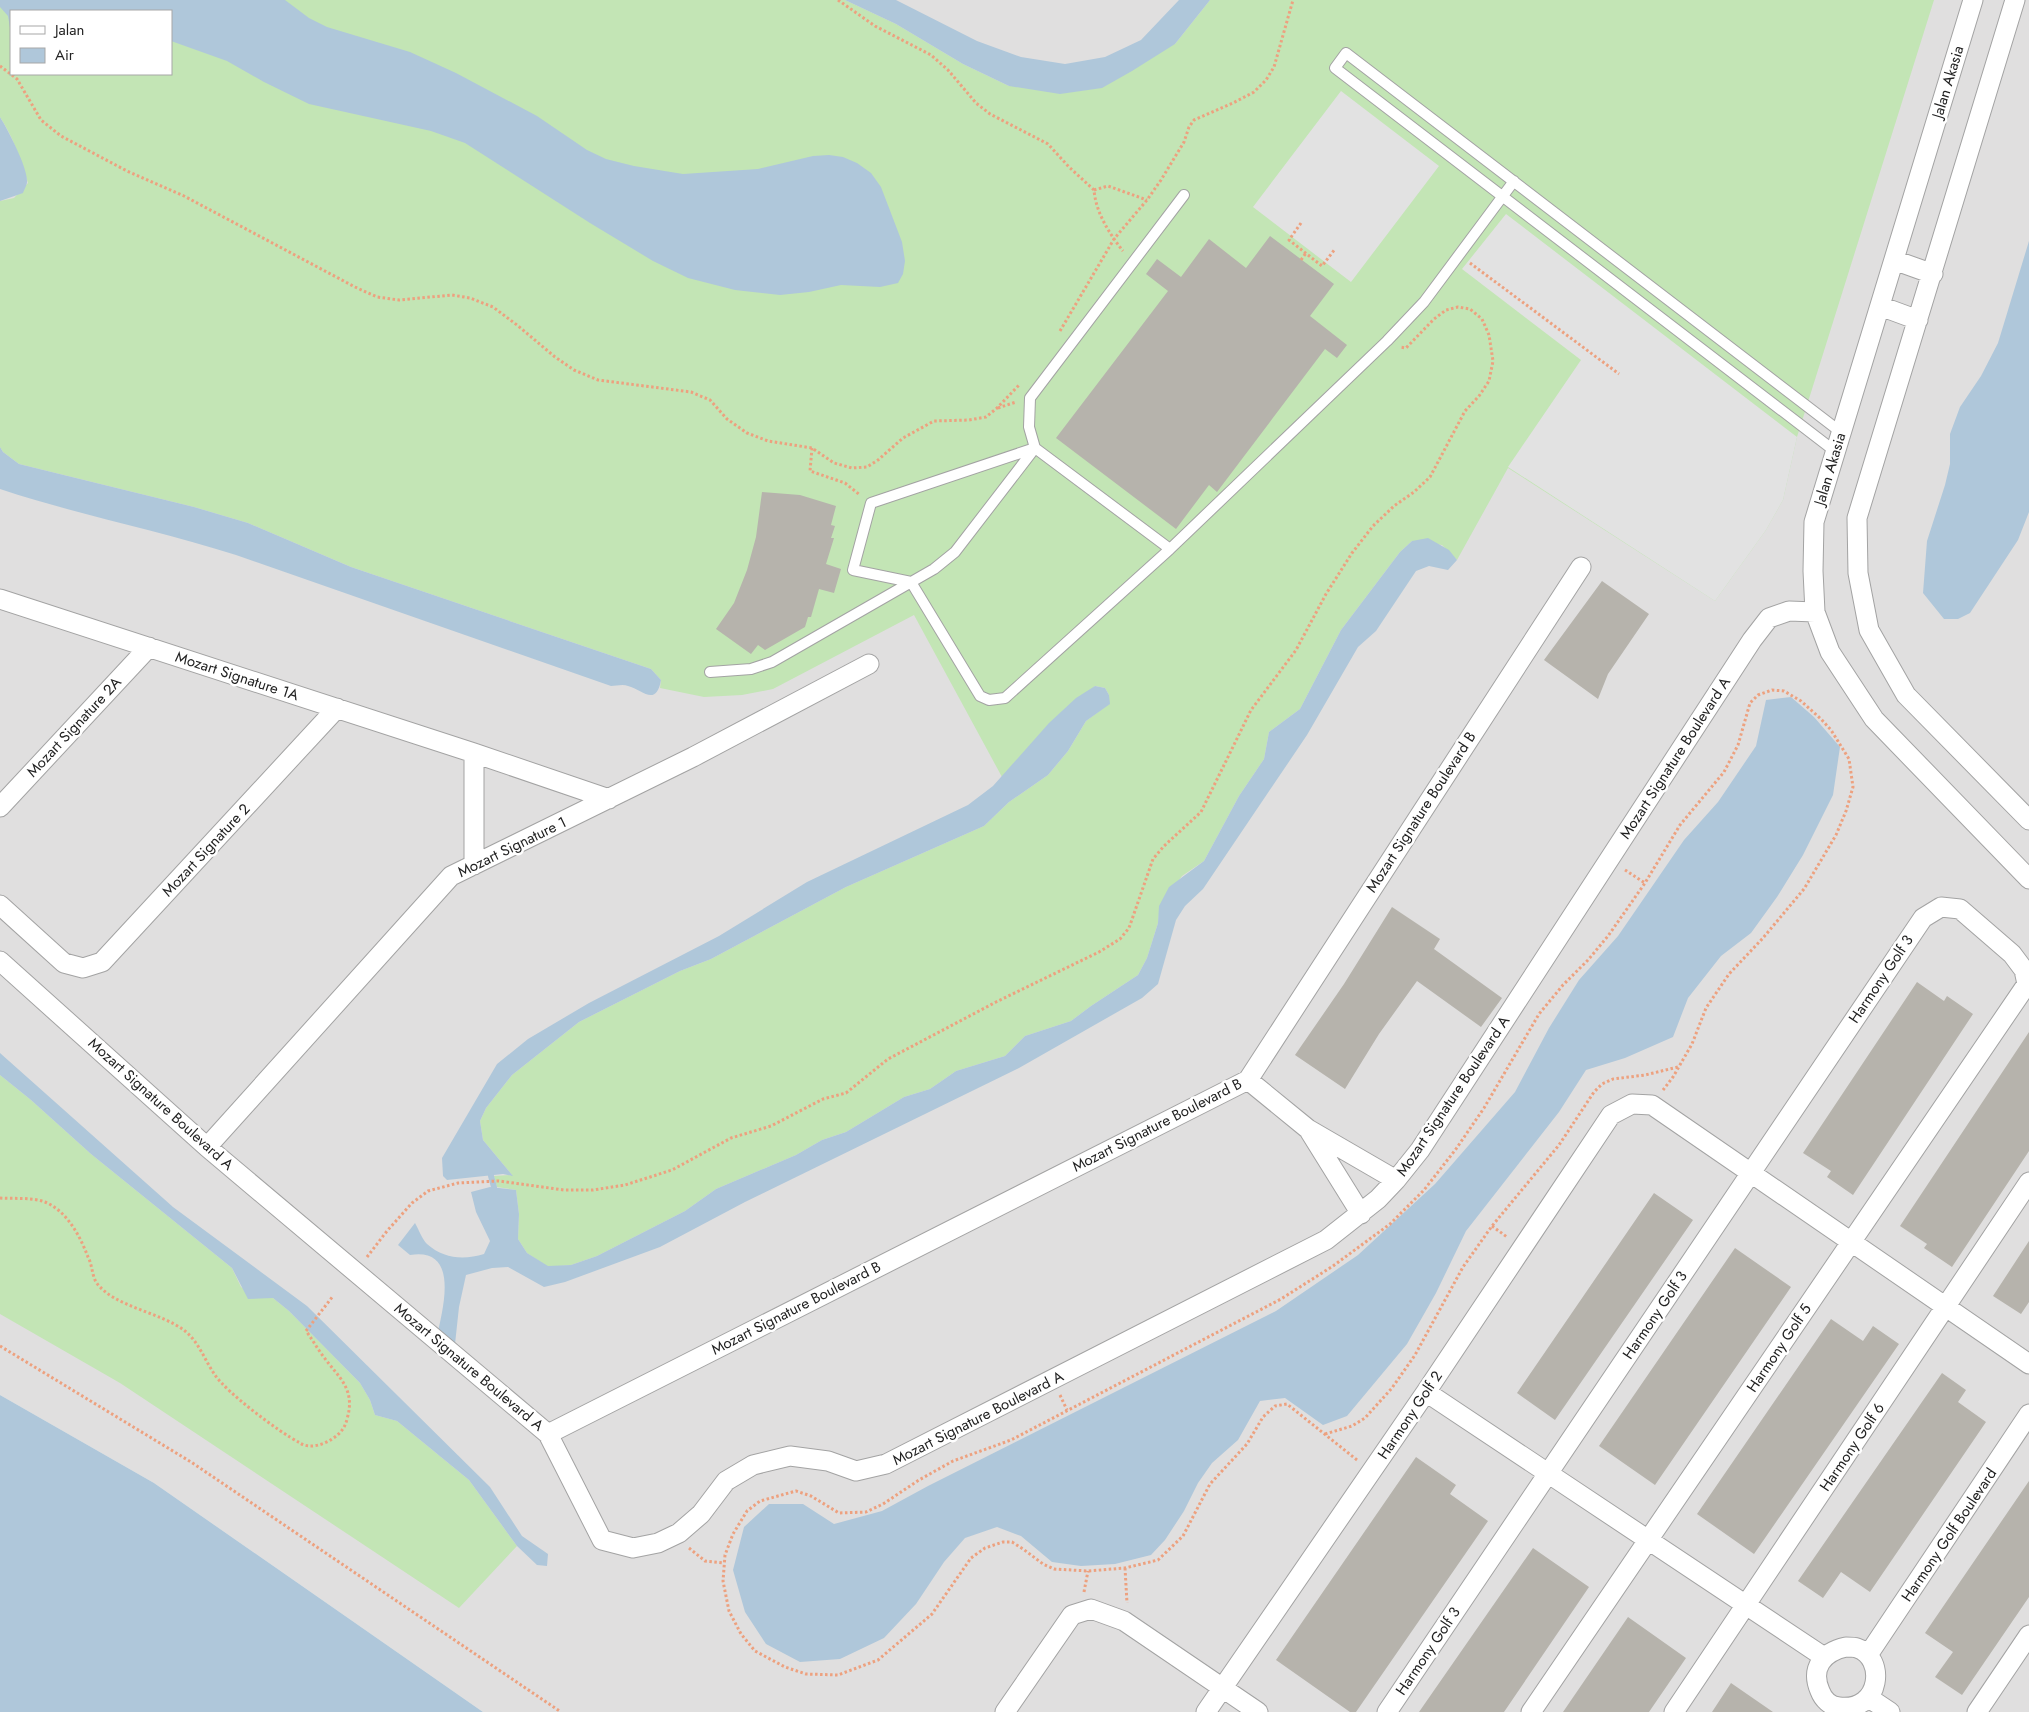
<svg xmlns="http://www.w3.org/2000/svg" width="2029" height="1712" font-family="Jost,sans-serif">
<rect width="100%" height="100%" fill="#f1f0ea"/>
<!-- residential -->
<path fill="#e0dfdf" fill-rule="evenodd" d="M0,0H2029V1712H483L154,1483L0,1395ZM11,11H171V74H11Z"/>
<!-- grass -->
<path fill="#c3e5b5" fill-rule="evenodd" d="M0,0H845L896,24L963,64L1009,86L1175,44L1210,0H1934L1797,437L1783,500L1766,530L1715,601L1508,468L1457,560L1442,545L1412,541L1400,552L1341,630L1300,709L1269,732L1264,759L1239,796L1204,861L1182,876L1160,906L1158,923L1147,958L1138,975L1091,1006L1071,1021L1025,1036L1005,1056L956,1071L930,1089L904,1097L846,1132L822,1140L796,1155L716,1189L685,1211L597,1256L571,1265L548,1267L527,1253L518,1239L519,1214L516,1190L497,1187L494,1176L512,1175L483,1140L480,1121L486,1108L512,1075L579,1022L680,971L711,959L846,887L984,826L1009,802L1048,775L1068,751L1086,721L1109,704V695L1105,688L1095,686L1002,777L914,615L773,689L742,695L704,697L660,688L661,680L651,669L351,567L248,523L194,507L19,464L3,452L0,447V201L14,198L28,183C21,160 13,137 0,117ZM11,11H171V74H11Z
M0,1075L31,1100L91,1154L232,1268L241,1287L257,1298H273L289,1311L360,1383L370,1400L375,1415L397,1421L469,1480L517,1546L459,1608L120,1383L0,1314Z"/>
<!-- parking -->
<path fill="#e2e2e2" d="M1341,91L1439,166L1351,282L1253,207Z
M1506,214L1797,437L1783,500L1766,530L1715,601L1508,467L1581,360L1462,269Z"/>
<!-- water -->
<path fill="#afc7da" d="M0,0H285L309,18L327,27L410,52L456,73L537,116L587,150L606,159L634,166L683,174L758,169L813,156L829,155L843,157L857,163L871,173L881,187L902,242L905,261L903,274L898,283L880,287L841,285L809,292L780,295L735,290L688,278L653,261L590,223L465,143L431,131L309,104L264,82L227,61L171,41V11H11V34L8,16L0,7Z
M845,0H896L977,41L1021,57L1065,64L1105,57L1141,40L1179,0H1210L1175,44L1132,71L1102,88L1060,94L1009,86L963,64L896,24Z
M0,117C8,130 28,168 27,182C27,185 24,190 23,193L0,201Z
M2029,241V512L2018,540L1970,613L1958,619H1944L1923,593L1927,541L1945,485L1950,464V434L1960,407L1981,376L1998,343Z
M0,447L3,452L19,464L194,507L248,523L351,567L651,669L661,680C656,708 642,689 628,686C623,684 616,686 611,686L236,555C158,530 78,515 0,489Z
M1428,538L1449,550L1457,560L1448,570L1429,566L1416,571L1376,631L1358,647L1307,735L1203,889L1185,906L1176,920L1158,984L1142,998L1019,1068L745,1202L660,1247L565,1282L544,1287L508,1267L492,1268L466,1275L459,1307L455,1344L437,1336C443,1308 460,1247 410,1255L398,1245L415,1223C419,1230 422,1239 427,1244C444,1259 464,1260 484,1254L490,1241L476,1212L471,1192L490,1187L516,1190L519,1214L518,1239L527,1253L548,1266L571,1265L597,1256L685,1211L716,1189L796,1155L822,1140L846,1132L904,1097L930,1089L956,1071L1005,1056L1025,1036L1071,1021L1091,1006L1138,975L1147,958L1158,923L1159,906L1169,887L1204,861L1239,796L1264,759L1269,732L1300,709L1341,630L1400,552L1412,541Z
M1095,686L1105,688L1109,695L1110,704L1086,721L1068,751L1048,775L1009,802L984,826L846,887L711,959L680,971L579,1022L512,1075L486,1108L480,1121L483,1140L513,1176L503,1174L447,1180L443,1176L442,1158L497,1064L528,1039L589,1003L719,936L807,882L968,805L993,786L1049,723L1076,698Z
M1791,697L1814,717L1840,747L1833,795L1803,855L1777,897L1751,933L1721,956L1688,998L1673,1037L1625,1058L1586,1070L1559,1112L1466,1231L1436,1293L1407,1344L1347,1416L1323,1425L1285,1398L1260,1401L1238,1440L1212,1463L1198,1483L1184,1511L1165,1540L1151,1555L1115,1564L1081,1566L1052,1562L1021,1536L997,1527L965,1538L944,1562L916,1604L884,1638L840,1659L800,1662L766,1644L745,1612L733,1570L744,1527L769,1504H803L834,1524L882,1511L928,1486L1276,1311L1358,1255L1435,1184L1515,1092L1549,1028L1579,980L1618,936L1684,840L1718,802L1756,746L1766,700Z
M0,1053L173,1207L307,1306L490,1487L522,1536L548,1554L547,1566L537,1565L517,1546L469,1480L397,1421L375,1415L370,1400L360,1383L289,1311L273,1298L248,1299L232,1268L91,1154L31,1100L0,1075Z
M0,1395L154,1483L483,1712H0Z"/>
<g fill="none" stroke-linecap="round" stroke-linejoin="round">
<!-- stream -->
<path stroke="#afc7da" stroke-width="6" d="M491,1176L494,1187"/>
</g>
<!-- building -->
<path fill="#b6b3ac" d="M1270,236L1334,284L1310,316L1347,345L1337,358L1325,349L1217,492L1209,485L1176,529L1056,438L1168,291L1146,274L1157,259L1181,277L1209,239L1246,268Z
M762,492L800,495L836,506L831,525L835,526L831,538H834L826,564L841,569L834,593L819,589L811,617H808L805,627L765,650L758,645L751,654L716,629L734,603L747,570L756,537Z
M1602,581L1649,614L1608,674L1598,699L1544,660Z
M1392,907L1440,939L1434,949L1502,998L1481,1027L1417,981L1379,1034L1345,1089L1295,1055L1344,984Z
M1917,982L1944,1001L1947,996L1973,1014L1853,1195L1827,1177L1831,1171L1803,1153Z
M2029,1032V1151L1952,1267L1924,1248L1927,1244L1900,1226Z
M1654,1193L1693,1220L1555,1420L1517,1393Z
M2029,1241V1302L2021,1314L1993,1296Z
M1735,1248L1791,1287L1655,1485L1599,1446Z
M1831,1319L1863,1341L1873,1326L1899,1344L1754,1554L1697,1514Z
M1942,1373L1966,1390L1958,1402L1986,1422L1870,1592L1841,1572L1823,1598L1798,1581Z
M1416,1457L1456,1485L1450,1494L1488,1521L1356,1712H1350L1276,1660Z
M2029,1481V1597L1962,1695L1935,1677L1953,1652L1925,1633Z
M1533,1548L1589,1587L1504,1712H1419Z
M1628,1617L1686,1658L1649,1712H1563Z
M1731,1683L1773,1712H1712Z"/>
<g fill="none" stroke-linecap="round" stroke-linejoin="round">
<defs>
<path id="lane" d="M1035,448L871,503L853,570L911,582L980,696L989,700L1005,698L1170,549L1387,341L1424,302L1514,181
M1836,452L1335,68L1346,53L1842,433
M1170,549L1035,448L1029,427L1030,398L1184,195
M710,672L751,669L772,662L934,569L955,552L1035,448"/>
<path id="street" d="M1973,0L1814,522L1813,571L1815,612L1830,652L1874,719L2029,879
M2015,0L1857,518L1858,573L1869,630L1906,695L2029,820
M1894,260L1933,274
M1880,306L1918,320
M0,599L474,753L609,799
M474,753V865
M0,807L149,647
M0,905L64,963L83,968L102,962L337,708
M0,961L207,1147L548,1434L602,1540L633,1548L658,1543L679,1533L701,1514L726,1481L753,1465L790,1456L828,1461L856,1471L886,1464L1326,1240L1378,1199L1396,1180L1420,1150L1752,640L1769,618L1789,611L1815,612
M1248,1080L1308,1129L1396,1180
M1310,1132L1361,1214
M207,1147L451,876L693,757L869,664
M1426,1392L1824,1657
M548,1434L1248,1080L1581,567
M1846,1647C1849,1647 1854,1647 1857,1648C1886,1657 1882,1712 1839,1707C1830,1706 1823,1699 1820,1691C1810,1668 1823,1652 1846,1647Z
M1868,1655L2029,1414
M1869,1698L1890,1712
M1005,1712L1072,1615L1091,1609L1124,1621L1258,1712
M1206,1712L1426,1392L1611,1115L1632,1104L1652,1105L2029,1364
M1387,1712L1923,918L1941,907L1960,909L2012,954L2024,970L2027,984L1531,1712
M1674,1712L2029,1182
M1977,1712L2029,1635"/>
</defs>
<!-- lane casing -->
<use href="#lane" stroke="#a3a3a3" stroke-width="12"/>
<!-- street casing -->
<use href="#street" stroke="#a3a3a3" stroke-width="21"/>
<!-- path -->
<path stroke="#eda17f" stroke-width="3" stroke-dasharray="2.5 2.5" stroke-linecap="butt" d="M838,0L875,26L931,55L948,70L976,103L990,114L1048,144L1069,167L1094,190C1096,213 1109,233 1123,251
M0,66L17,79L41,120L61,136L127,171L184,196L355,287L377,297L399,300L452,295L470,298L493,307L517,325L555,357L574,370L598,380L691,392L710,400L727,419L747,433L768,441L812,448L834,463L852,468L867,467L878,460L903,438L934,421L969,420L986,417L997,408L1020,384
M1094,190L1108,186L1147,200
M1301,223L1289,240L1322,266L1335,249
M1301,260L1306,253
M1470,263L1619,374
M1060,331L1114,239L1147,200L1161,180L1184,142L1189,127L1194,120L1233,103L1254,92L1266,80L1274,67L1293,0
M998,408L1016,402
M812,448L810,471L845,483L860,495
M1625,870L1645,883
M0,1198C14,1199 32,1197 45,1202C67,1211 80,1236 88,1257C92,1264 92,1275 96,1282C113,1307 161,1312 185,1331C199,1342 205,1361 215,1375C227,1393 279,1432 300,1443C309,1449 323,1445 332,1439C340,1434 345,1428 347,1419C356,1389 339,1378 323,1356C317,1348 312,1339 306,1331L333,1296
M1492,1226L1507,1237
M367,1257L387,1231L412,1203L428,1191L458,1183L499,1181L564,1190H593L625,1185L672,1170L731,1138L771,1126L823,1099L846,1093L888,1059L996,1002L1099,952L1120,939L1129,928L1153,859L1164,846L1201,812L1251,710L1296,650L1326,594L1352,553L1373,526L1394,506L1414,492L1430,477L1465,411L1479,396L1489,381L1493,361L1489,335L1482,319L1470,309L1458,307L1446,310L1434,319L1406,348L1400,347
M0,1346L191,1462L561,1712
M1060,1395L1067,1410
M1325,1434L1352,1426L1365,1418L1392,1388L1415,1355L1463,1267L1492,1226L1559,1145L1594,1092L1602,1084L1613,1079L1645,1075L1678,1067
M1357,1460L1287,1404L1275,1406L1263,1417L1247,1444L1210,1484L1183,1536L1158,1560L1125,1568L1088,1571L1054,1569L1043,1564L1023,1549L1012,1542H1003L985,1548L971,1558L932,1614L878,1660L838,1675L806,1674L785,1667L755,1651L741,1634L729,1611L723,1581L725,1555L733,1534L747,1511L760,1501L796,1491L811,1496L839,1513L866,1512L883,1504L919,1480L953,1461L1011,1440L1281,1299L1333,1266L1390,1224L1424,1190L1456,1149L1484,1108L1539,1014L1563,985L1588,960L1608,936L1645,883L1680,825L1724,772L1738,745L1750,703L1758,695L1772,690L1784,691L1801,701L1821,719L1831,730L1849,759L1853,787L1846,811L1836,835L1804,889L1763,938L1729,974L1706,1008L1692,1044L1673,1077L1663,1090
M689,1548L705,1561L723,1563
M1125,1568L1127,1603
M1084,1592L1088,1571"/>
<!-- lane -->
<use href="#lane" stroke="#fff" stroke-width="10"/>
<!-- street -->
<use href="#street" stroke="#fff" stroke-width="19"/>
</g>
<g text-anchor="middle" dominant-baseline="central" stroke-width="5" stroke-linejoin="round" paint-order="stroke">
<!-- street labels -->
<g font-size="15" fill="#222" stroke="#fff">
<text transform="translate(1948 82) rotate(-73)">Jalan Akasia</text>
<text transform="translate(1830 469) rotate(-73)">Jalan Akasia</text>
<text transform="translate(237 676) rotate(18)">Mozart Signature 1A</text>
<text transform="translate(74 727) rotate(-47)">Mozart Signature 2A</text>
<text transform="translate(1675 758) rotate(-57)">Mozart Signature Boulevard A</text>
<text transform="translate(1421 812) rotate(-57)">Mozart Signature Boulevard B</text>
<text transform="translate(512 847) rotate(-26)">Mozart Signature 1</text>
<text transform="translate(206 850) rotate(-47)">Mozart Signature 2</text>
<text transform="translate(1881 979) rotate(-56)">Harmony Golf 3</text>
<text transform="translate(1453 1096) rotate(-56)">Mozart Signature Boulevard A</text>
<text transform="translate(161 1104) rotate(42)">Mozart Signature Boulevard A</text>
<text transform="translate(1157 1125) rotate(-27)">Mozart Signature Boulevard B</text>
<text transform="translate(796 1308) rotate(-27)">Mozart Signature Boulevard B</text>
<text transform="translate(1655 1315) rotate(-56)">Harmony Golf 3</text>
<text transform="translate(1779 1348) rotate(-56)">Harmony Golf 5</text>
<text transform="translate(469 1367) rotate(40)">Mozart Signature Boulevard A</text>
<text transform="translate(1410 1415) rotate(-56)">Harmony Golf 2</text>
<text transform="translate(978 1418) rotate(-27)">Mozart Signature Boulevard A</text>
<text transform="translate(1852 1447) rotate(-56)">Harmony Golf 6</text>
<text transform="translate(1949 1535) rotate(-56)">Harmony Golf Boulevard</text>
<text transform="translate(1428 1651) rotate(-56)">Harmony Golf 3</text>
</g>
</g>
<!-- legend -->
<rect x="10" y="10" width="162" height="65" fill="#ffffff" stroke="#a7a7a7"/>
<rect x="20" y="26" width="25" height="8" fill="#ffffff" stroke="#a7a7a7"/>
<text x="55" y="35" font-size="15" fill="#222222">Jalan</text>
<rect x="20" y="48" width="25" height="15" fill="#afc7da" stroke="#a7a7a7"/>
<text x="55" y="60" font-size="15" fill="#222222">Air</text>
</svg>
